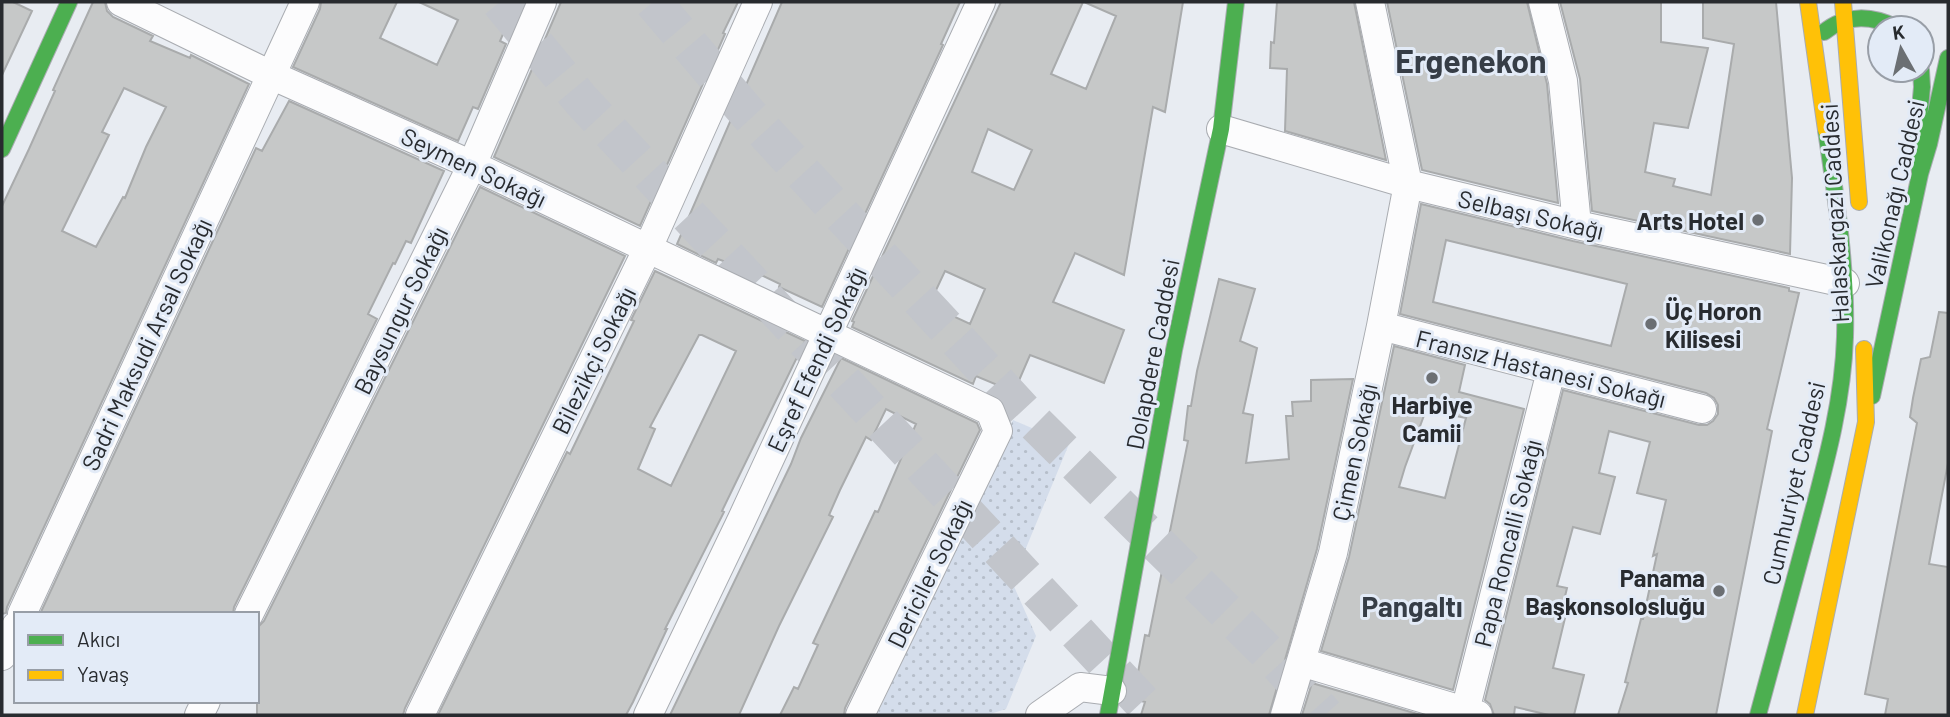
<svg xmlns="http://www.w3.org/2000/svg" width="1950" height="717" font-family="Barlow,sans-serif">
<defs>
<pattern id="green-dots" width="8" height="8" patternUnits="userSpaceOnUse" patternTransform="scale(1.75)"><rect width="8" height="8" fill="#d4ddeb"/><path d="M2 2h.1M6 6h.1" fill="none" stroke="#b6beca" stroke-width="1.8" stroke-linecap="round"/></pattern>
</defs>
<rect width="100%" height="100%" fill="#e8ecf2"/>
<!-- green -->
<path fill="url(#green-dots)" d="M1013,420L1069,444L1012,582L1036,636L1006,709L987,715H877Z"/>
<!-- building -->
<path fill="#c6c8c8" stroke="#a9abac" stroke-width="2" fill-rule="evenodd" d="M2,2H13L32,11L2,75Z
M93,2H105L107,11L113,17L153,36L150,41L190,58L191,55L249,84L7,607L6,613L2,614V206L29,149L55,91L53,90ZM124,88L166,107L146,147L125,198L123,197L96,247L62,231L109,135L102,132Z
M321,2H397L380,38L437,65L458,20L419,2H517L500,41L506,44L478,109L473,107L458,141L293,67L320,9Z
M561,2H738L723,33L725,34L640,226L494,157Z
M782,2H960L941,44L943,45L822,307L779,287L780,284L761,275L718,259L716,263L677,244Z
M1001,2H1083L1051,74L1086,89L1116,16L1084,2H1183L1165,112L1153,107L1124,275L1075,253L1053,302L1124,330L1104,383L1030,355L1014,392L976,376L973,384L852,327L854,322L852,321ZM988,129L1032,150L1014,190L972,172ZM945,271L985,289L970,324L929,305Z
M1277,2H1354L1386,160L1285,131L1287,69L1270,68L1271,42L1274,43Z
M1387,2H1527L1547,84L1558,203L1422,170Z
M1560,2H1661V42L1708,48L1688,128L1654,123L1645,172L1675,179L1673,186L1711,195L1734,44L1703,38V2H1776L1792,178L1790,254L1592,211L1580,79Z
M289,101L444,171L411,243L406,241L395,264L393,263L368,314L377,319L234,607L233,614H40L256,148L262,151Z
M480,187L625,256L405,708L403,715H257V628L264,621Z
M1421,204L1573,241L1789,288V291L1799,293L1767,429L1772,431L1716,715H1618L1628,683L1625,682L1641,619H1643L1657,554L1653,556L1666,500L1637,493L1650,442L1609,431L1599,473L1615,477L1600,534L1573,527L1557,586L1567,588L1560,617L1565,618L1553,668L1584,675L1574,715H1549L1515,707L1514,715H1494L1490,704L1485,700L1563,390L1699,425H1707L1713,421L1718,414V405L1714,398L1706,393L1400,314ZM1446,240L1627,284L1611,346L1433,302Z
M655,271L805,341L736,482L722,511L724,512L665,629H667L633,702L626,715H438L567,452L570,454L634,321L631,320ZM699,335H702L736,351L671,486L638,469L655,429L650,427Z
M1219,279L1255,289L1240,341L1257,348L1243,413L1253,415L1246,463L1289,459L1286,416H1293L1292,402L1311,401V380L1353,379L1317,549L1269,715H1141L1145,702L1133,699L1145,635L1149,636L1188,441L1184,440L1188,406H1191L1197,371Z
M1939,312L1948,313V463L1929,564L1948,567V715H1885L1888,699L1865,694L1917,423L1910,417L1913,398L1921,359L1930,357Z
M1394,346L1465,365L1459,392L1524,409L1453,690L1321,651L1349,557ZM1426,410L1466,418L1445,498L1399,487L1405,467Z
M841,358L977,423L980,430L845,708L844,715H780L794,687L798,689L818,645L813,643L875,511L878,512L916,424L886,409L871,440L866,437L840,490L829,515L833,517L779,626L739,715H670L791,464L801,438Z
M1312,683L1421,715H1302Z"/>
<g fill="none" stroke-linecap="round" stroke-linejoin="round">
<!-- primary-tunnel -->
<path stroke="#c2c5cb" stroke-width="38" stroke-dasharray="38 19" stroke-linecap="butt" d="M500,2L581,100L1154,715
M653,2L750,116L1028,416L1275,660L1325,715"/>
<defs>
<path id="street" d="M121,2L271,75L472,165L990,411L998,431L860,715
M1543,2L1563,81L1577,225
M1221,129L1408,184L1577,225L1845,283
M1381,326L1702,409
M22,614L305,2
M249,614L472,165L542,2
M2,656L16,626
M1301,662L1478,715
M199,715L206,701
M420,715L648,248L758,2
M648,715L742,519L981,2
M1040,715L1080,687L1112,691
M1285,715L1333,553L1381,326L1408,184L1370,2
M1464,715L1551,371"/>
<path id="fast" d="M1824,32C1846,14 1872,15 1897,28
M2,149L69,2
M1920,174L1917,140L1922,87L1921,70
M1872,396L1920,174L1929,144L1948,58
M1108,715L1174,350L1221,129L1236,2
M1758,715C1775,653 1791,591 1808,530C1825,466 1843,403 1845,337C1847,267 1836,199 1826,130"/>
<path id="slow" d="M1808,2L1826,130
M1843,2L1859,202
M1805,715L1866,422L1864,349"/>
</defs>
<!-- street casing -->
<use href="#street" stroke="#a9acb1" stroke-width="30"/>
<!-- fast casing -->
<use href="#fast" stroke="#a9acb1" stroke-width="18"/>
<!-- slow casing -->
<use href="#slow" stroke="#a9acb1" stroke-width="18"/>
<!-- street -->
<use href="#street" stroke="#fcfcfd" stroke-width="28"/>
<!-- fast -->
<use href="#fast" stroke="#4caf50" stroke-width="16"/>
<!-- slow -->
<use href="#slow" stroke="#ffc107" stroke-width="16"/>
</g>
<!-- markers -->
<g fill="#6b6f73" stroke="#e3ebf7" stroke-width="2.5">
<circle cx="1758" cy="220" r="7"/>
<circle cx="1651" cy="324" r="7"/>
<circle cx="1432" cy="378" r="7"/>
<circle cx="1719" cy="591" r="7"/>
</g>
<g text-anchor="middle" dominant-baseline="central" stroke-width="6" stroke-linejoin="round" paint-order="stroke">
<!-- street labels -->
<g font-size="24" fill="#282b2f" stroke="#e3ebf7">
<text transform="translate(474 167) rotate(25)">Seymen Sokağı</text>
<text transform="translate(1894 194) rotate(-77)">Valikonağı Caddesi</text>
<text transform="translate(1834 213) rotate(-93)">Halaskargazi Caddesi</text>
<text transform="translate(1531 214) rotate(13)">Selbaşı Sokağı</text>
<text transform="translate(400 310) rotate(-64)">Baysungur Sokağı</text>
<text transform="translate(146 344) rotate(-65)">Sadri Maksudi Arsal Sokağı</text>
<text transform="translate(1152 354) rotate(-79)">Dolapdere Caddesi</text>
<text transform="translate(816 359) rotate(-65)">Eşref Efendi Sokağı</text>
<text transform="translate(593 360) rotate(-64)">Bilezikçi Sokağı</text>
<text transform="translate(1541 368) rotate(14)">Fransız Hastanesi Sokağı</text>
<text transform="translate(1354 452) rotate(-78)">Çimen Sokağı</text>
<text transform="translate(1793 483) rotate(-77)">Cumhuriyet Caddesi</text>
<text transform="translate(1507 543) rotate(-76)">Papa Roncalli Sokağı</text>
<text transform="translate(929 573) rotate(-64)">Dericiler Sokağı</text>
</g>
<!-- poi labels -->
<g font-size="24" font-weight="bold" fill="#282b2f" stroke="#e3ebf7" text-anchor="end">
<text x="1744" y="220">Arts Hotel</text>
<text x="1665" y="310" text-anchor="start">Üç Horon<tspan x="1665" dy="28">Kilisesi</tspan></text>
<text x="1432" y="404" text-anchor="middle">Harbiye<tspan x="1432" dy="28">Camii</tspan></text>
<text x="1705" y="577">Panama<tspan x="1705" dy="28">Başkonsolosluğu</tspan></text>
</g>
<!-- quarter labels -->
<g font-size="28" font-weight="bold" fill="#363d46" stroke="#e3ebf7">
<text x="1412" y="606">Pangaltı</text>
</g>
<!-- district labels -->
<g font-size="32" font-weight="bold" fill="#363d46" stroke="#e3ebf7">
<text x="1471" y="60">Ergenekon</text>
</g>
</g>
<!-- border -->
<rect width="1950" height="717" fill="none" stroke="#282b2f" stroke-width="7"/>
<!-- legend -->
<rect x="14" y="612" width="245" height="91" fill="#e3ebf7" stroke="#989ea7" stroke-width="2"/>
<rect x="28" y="635" width="35" height="10" fill="#4caf50" stroke="#989ea7" stroke-width="2"/>
<text x="77" y="647" font-size="21" fill="#282b2f">Akıcı</text>
<rect x="28" y="670" width="35" height="10" fill="#ffc107" stroke="#989ea7" stroke-width="2"/>
<text x="77" y="682" font-size="21" fill="#282b2f">Yavaş</text>
<!-- north arrow -->
<g transform="translate(1901 49) rotate(352)"><circle r="33" fill="#e3ebf7" stroke="#989ea7" stroke-width="2"/>
<path d="M0-5L12 26L0 18L-12 26Z" fill="#6b6f73"/>
<text y="-10" font-size="19" font-weight="bold" text-anchor="middle" fill="#282b2f">K</text>
</g>
</svg>
